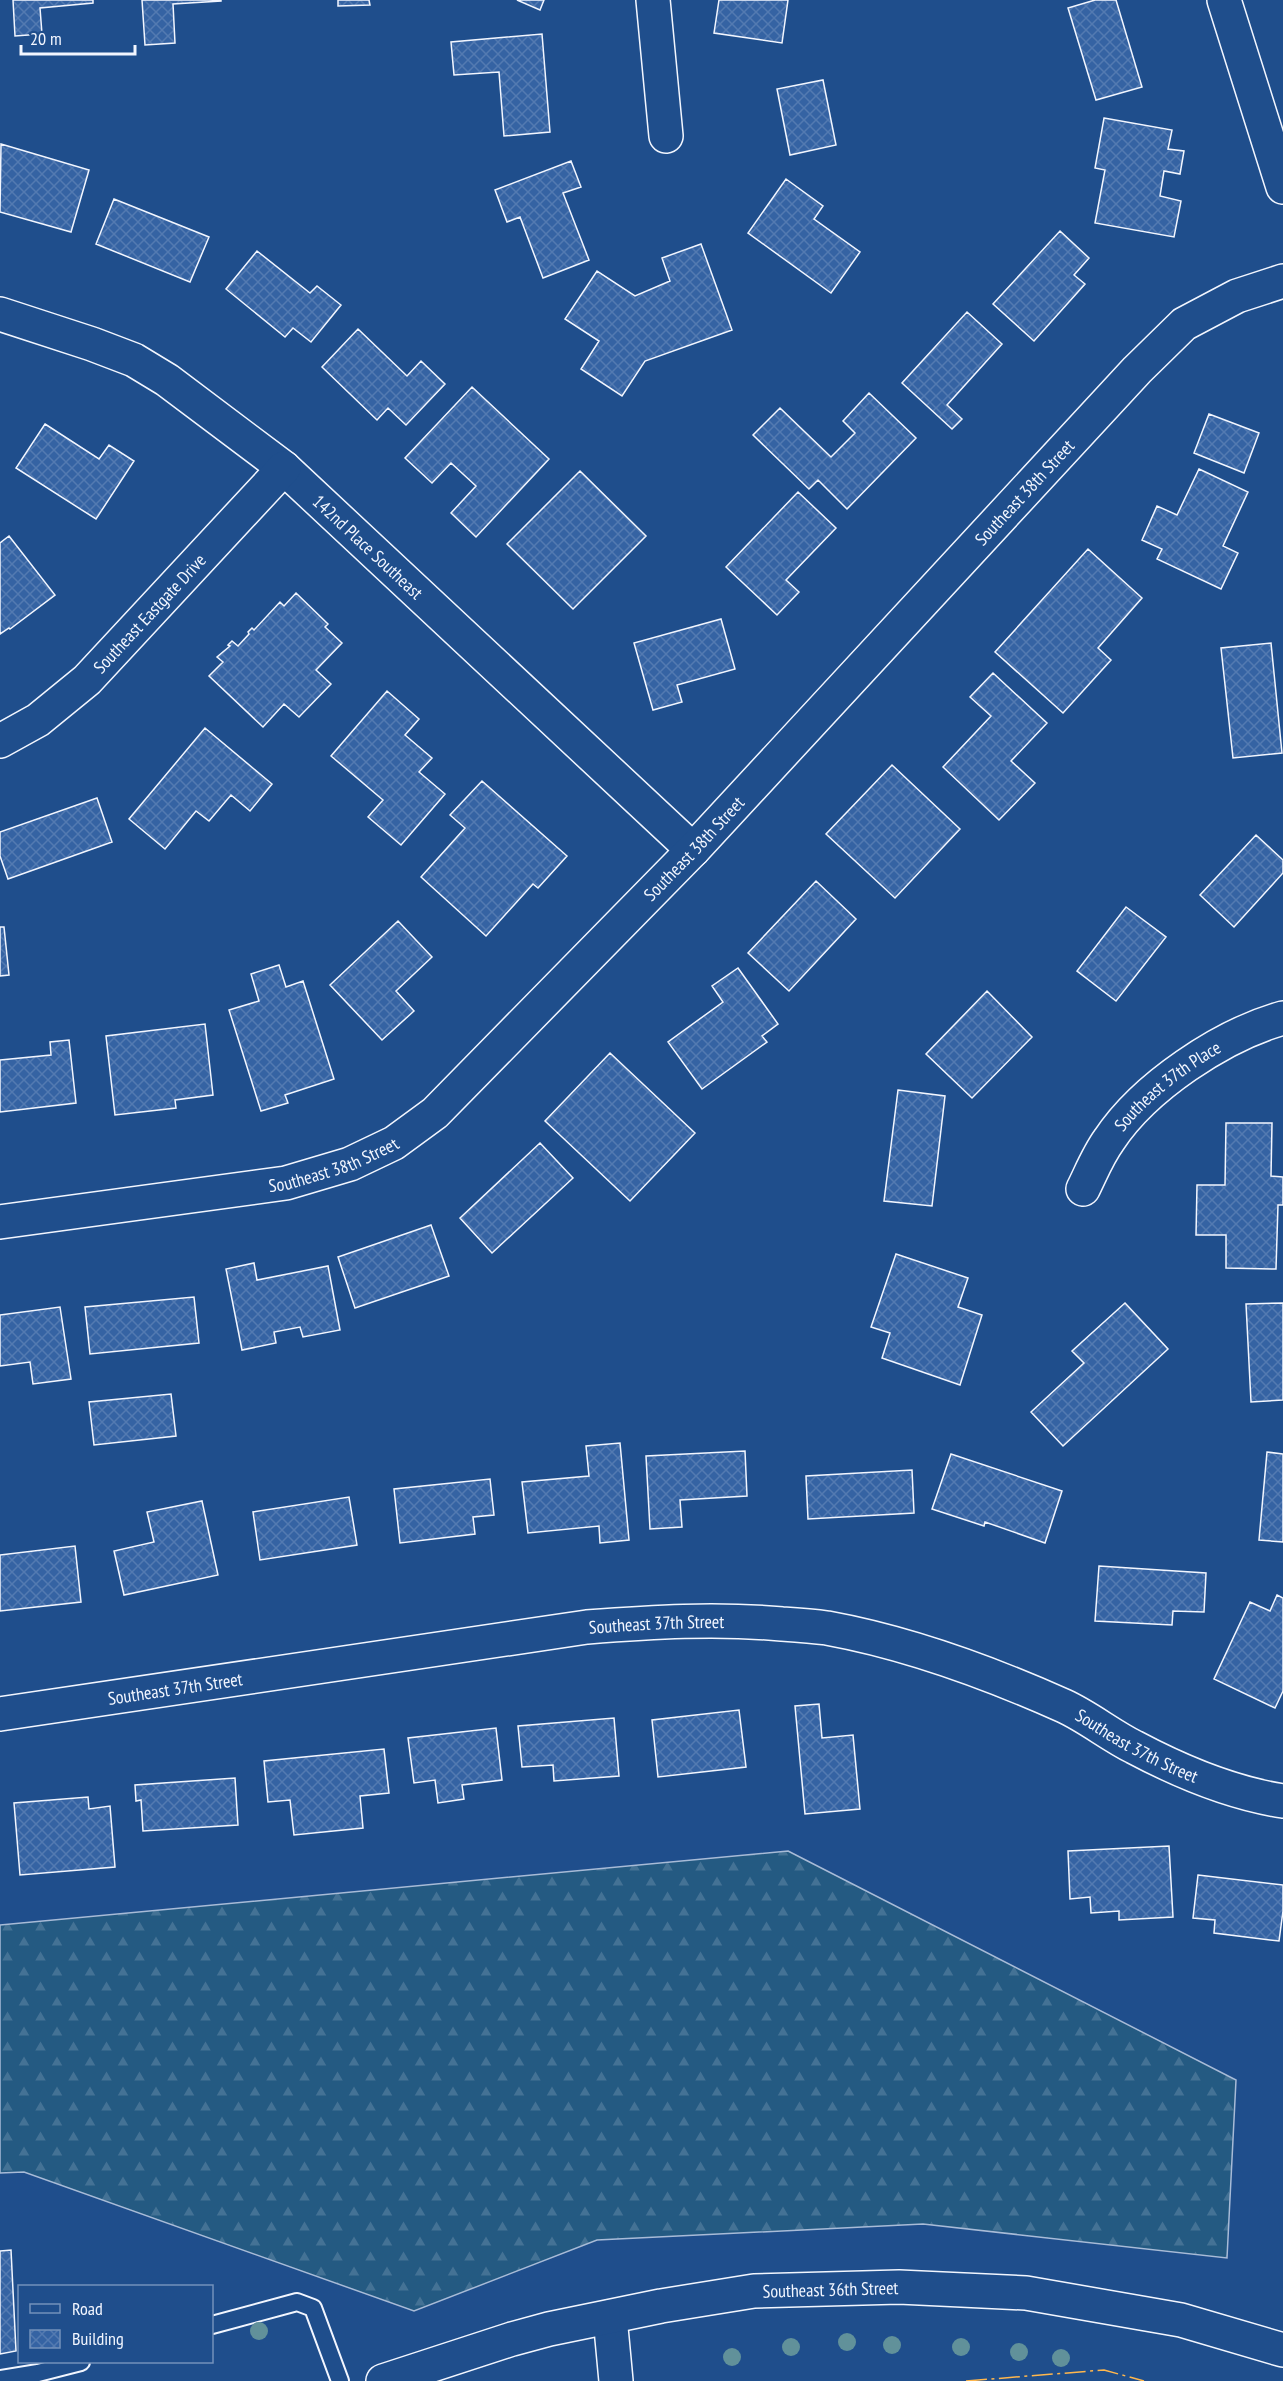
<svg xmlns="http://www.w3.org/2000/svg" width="1283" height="2381" font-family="'PT Sans Narrow',sans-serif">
<defs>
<pattern id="forest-firs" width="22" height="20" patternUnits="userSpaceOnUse" patternTransform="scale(1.5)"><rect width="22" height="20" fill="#245a82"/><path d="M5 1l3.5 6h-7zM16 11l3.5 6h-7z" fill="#447295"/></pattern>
<pattern id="building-cross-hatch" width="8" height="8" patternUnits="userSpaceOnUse" patternTransform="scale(1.5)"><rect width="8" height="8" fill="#3563a3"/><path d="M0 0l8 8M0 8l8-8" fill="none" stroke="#537ab1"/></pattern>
</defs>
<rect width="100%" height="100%" fill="#1f4e8c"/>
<!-- forest -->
<path fill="url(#forest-firs)" stroke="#a8bbd7" stroke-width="1.5" d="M788,1851L1236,2080L1227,2258L923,2224L597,2240L414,2311L24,2172L0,2173V1925Z"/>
<!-- building -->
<path fill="url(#building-cross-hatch)" stroke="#f2f6ff" stroke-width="1.5" d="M13,0H93V3L40,8L42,34L15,36Z
M142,0H221V1L173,4L175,43L145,45Z
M338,0H369L370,5L338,6Z
M517,0H544L540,10Z
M719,0H788L782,43L714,33Z
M1095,0H1116L1142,87L1096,100L1068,8Z
M542,34L550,132L504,136L499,72L454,75L451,42Z
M823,80L836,145L790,155L777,89Z
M1104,118L1172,130L1168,149L1184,151L1180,174L1164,171L1160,196L1181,201L1174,237L1095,223L1105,170L1095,168Z
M1,144L89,170L71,232L0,212Z
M571,161L581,187L563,193L589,260L543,278L520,217L507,222L495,190Z
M786,179L823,206L814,219L860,252L831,293L748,233Z
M114,199L209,237L190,282L96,244Z
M1060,231L1089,258L1074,275L1085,284L1034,341L993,304Z
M701,244L732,330L645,361L622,396L581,369L599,341L565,319L597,271L635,296L670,281L662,258Z
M257,251L310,293L317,286L341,305L311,342L293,328L285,337L226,289Z
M967,312L1002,344L947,405L962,419L952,429L902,383Z
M358,329L407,376L421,361L445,384L406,425L388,408L377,420L322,367Z
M472,387L549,459L476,537L451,513L476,486L451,463L432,483L405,458Z
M869,393L916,438L847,509L818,480L809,489L753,435L780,408L831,457L855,433L843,421Z
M1209,414L1259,433L1244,473L1194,453Z
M45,424L99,459L109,445L134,461L96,519L16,468Z
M1199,469L1248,492L1223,546L1238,553L1221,589L1157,559L1162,549L1142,540L1157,506L1177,515Z
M580,471L646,536L573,609L507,544Z
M798,492L836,528L786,580L799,592L777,615L726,567Z
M9,536L55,595L10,629L9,628L0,634V543Z
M1088,549L1142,598L1098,648L1111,660L1063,713L995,652Z
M296,593L328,624L325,627L342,643L316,670L331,684L299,717L284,704L263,727L209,676L223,662L217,657L230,646L228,645L232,641L238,646L249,634L248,632L252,628L254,630L280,602L284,606Z
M721,619L735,669L677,685L682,702L653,710L634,643Z
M1271,643L1282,753L1233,758L1221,648Z
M993,673L1047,723L1011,761L1035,783L999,820L943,767L991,716L970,697Z
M387,691L419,719L405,735L432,758L419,772L445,794L401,845L368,817L383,800L331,756Z
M205,728L272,784L250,811L231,795L209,821L196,811L165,849L129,819Z
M892,765L960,829L895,898L826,834Z
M482,781L567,856L538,888L533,884L486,936L421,877L465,828L450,815Z
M97,798L112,842L8,879L0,856V832Z
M1256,835L1283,860V873L1234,927L1200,895Z
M816,881L856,919L789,991L748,953Z
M1126,907L1166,937L1116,1001L1077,971Z
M398,921L432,957L396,991L414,1011L382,1040L330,985Z
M0,927H4L9,975L0,976Z
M279,965L286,987L303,981L334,1079L285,1095L288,1103L261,1111L229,1010L259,1001L251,974Z
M738,968L778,1024L762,1036L767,1042L702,1089L668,1042L723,1002L712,986Z
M987,991L1032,1037L972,1098L926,1054Z
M205,1024L213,1095L175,1100L176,1108L115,1115L106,1036Z
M69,1040L76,1103L0,1112V1060L51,1055L50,1042Z
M610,1053L695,1133L630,1201L545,1121Z
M898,1090L945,1096L932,1206L884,1201Z
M1226,1123H1272L1271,1176L1283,1177V1205H1278L1276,1269L1226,1268V1235H1196L1197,1185H1225Z
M540,1143L573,1178L492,1253L460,1218Z
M431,1225L449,1276L355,1308L338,1257Z
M896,1254L968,1278L958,1307L982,1315L960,1385L882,1358L890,1333L871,1327Z
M254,1263L257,1280L328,1266L340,1330L303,1337L300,1327L274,1332L276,1343L242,1350L226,1269Z
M194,1297L199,1343L90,1354L85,1307Z
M1125,1303L1168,1349L1063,1446L1031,1412L1084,1363L1072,1351Z
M1283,1303V1400L1251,1402L1246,1304Z
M60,1307L71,1379L33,1384L30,1362L0,1366V1315Z
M171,1394L176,1436L94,1445L89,1402Z
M620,1443L629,1540L600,1543L599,1526L528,1533L522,1482L589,1476L586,1446Z
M745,1451L747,1496L680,1500L682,1527L650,1529L646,1456Z
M1267,1452L1283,1454V1542L1259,1540Z
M951,1454L1062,1491L1045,1543L985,1522L984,1526L932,1509Z
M912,1470L914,1513L808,1519L806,1476Z
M490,1479L494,1515L473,1517L475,1534L400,1543L394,1489Z
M349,1497L357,1545L260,1560L253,1512Z
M202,1501L218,1575L124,1595L114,1551L154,1542L147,1512Z
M75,1546L81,1602L0,1611V1555Z
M1099,1566L1206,1573L1204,1612L1173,1611L1172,1625L1095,1621Z
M1277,1595L1283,1598V1691L1275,1708L1214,1679L1250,1602L1270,1611Z
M819,1704L822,1738L853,1735L860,1809L805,1814L795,1706Z
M739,1710L746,1767L658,1777L652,1720Z
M614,1718L619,1776L554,1781L553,1765L522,1767L518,1726Z
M496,1728L502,1780L462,1785L464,1799L438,1803L435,1780L414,1783L408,1738Z
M384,1749L389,1793L360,1796L363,1828L294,1835L290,1800L268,1802L264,1761Z
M235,1778L238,1825L143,1831L141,1800L136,1801L135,1785Z
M88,1797L89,1809L110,1806L115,1867L20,1875L14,1803Z
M1169,1846L1173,1917L1119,1920V1911L1091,1913L1090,1897L1070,1899L1068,1851Z
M1198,1875L1283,1885V1911L1279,1941L1214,1933L1215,1920L1193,1918Z
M11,2250L16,2351L0,2354V2251Z"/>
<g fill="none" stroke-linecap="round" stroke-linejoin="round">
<defs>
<path id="lane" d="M212,2325L297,2302L313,2308L340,2381
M0,2379L38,2373L81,2362"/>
<g id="street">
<path d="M653,0L666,136"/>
<path d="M1224,0L1283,187"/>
<path id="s1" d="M0,314L92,344L134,360L167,380L284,468L693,850"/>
<path id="s2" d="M0,741L38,720L87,680L284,468"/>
<path id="s3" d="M1083,1189C1091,1173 1098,1155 1109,1140C1144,1087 1222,1035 1283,1018"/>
<path id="s4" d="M0,1222L286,1183L350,1164L394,1143L435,1113L693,850L1137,370L1184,324L1237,296L1283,281"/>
<path id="s5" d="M0,1714L587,1627C652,1622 716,1618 782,1624C797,1625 812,1626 827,1628C909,1643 988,1672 1064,1706C1088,1717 1110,1735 1134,1747C1181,1772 1231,1793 1283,1801"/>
</g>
<g id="secondary">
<path d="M610,2317L616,2381"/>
<path id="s6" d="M383,2381L512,2339L549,2329L661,2306L754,2291L899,2287L1026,2293L1181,2320L1283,2350"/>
</g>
</defs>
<!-- lane casing -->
<use href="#lane" stroke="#f2f6ff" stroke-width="20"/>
<!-- street casing -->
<use href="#street" stroke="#f2f6ff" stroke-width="36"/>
<!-- secondary casing -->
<use href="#secondary" stroke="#f2f6ff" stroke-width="36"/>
<!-- lane -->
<use href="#lane" stroke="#1f4e8c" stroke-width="16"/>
<!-- street -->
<use href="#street" stroke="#1f4e8c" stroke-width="33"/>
<!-- secondary -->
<use href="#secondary" stroke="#1f4e8c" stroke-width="33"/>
<!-- power -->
<path stroke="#ffb74d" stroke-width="1.5" stroke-dasharray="21 4.5 3 4.5" stroke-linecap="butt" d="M966,2381L1104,2370L1144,2381"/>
</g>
<!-- trees -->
<g fill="#61919a">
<circle cx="259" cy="2331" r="9"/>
<circle cx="847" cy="2342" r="9"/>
<circle cx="892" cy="2345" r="9"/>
<circle cx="791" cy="2347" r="9"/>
<circle cx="961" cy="2347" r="9"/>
<circle cx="1019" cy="2352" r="9"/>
<circle cx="732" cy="2357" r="9"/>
<circle cx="1061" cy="2358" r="9"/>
</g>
<g text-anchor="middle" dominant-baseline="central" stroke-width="4.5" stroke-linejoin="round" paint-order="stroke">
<!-- street labels -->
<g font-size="18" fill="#f2f6ff" stroke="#1f4e8c">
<text stroke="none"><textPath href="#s4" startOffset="1311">Southeast 38th Street</textPath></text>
<text stroke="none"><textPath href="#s1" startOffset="442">142nd Place Southeast</textPath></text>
<text stroke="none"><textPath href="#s2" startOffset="198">Southeast Eastgate Drive</textPath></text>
<text stroke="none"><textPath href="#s4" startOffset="825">Southeast 38th Street</textPath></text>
<text stroke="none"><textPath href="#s3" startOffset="136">Southeast 37th Place</textPath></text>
<text stroke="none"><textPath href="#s4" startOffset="339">Southeast 38th Street</textPath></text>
<text stroke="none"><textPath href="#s5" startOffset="663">Southeast 37th Street</textPath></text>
<text stroke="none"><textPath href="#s5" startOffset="177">Southeast 37th Street</textPath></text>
<text stroke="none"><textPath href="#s5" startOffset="1167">Southeast 37th Street</textPath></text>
<text stroke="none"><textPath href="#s6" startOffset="459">Southeast 36th Street</textPath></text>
</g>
</g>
<!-- legend -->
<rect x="18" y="2285" width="195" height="78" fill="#1f4e8c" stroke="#7391ba" stroke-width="1.5"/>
<rect x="30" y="2304" width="30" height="9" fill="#1f4e8c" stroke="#7391ba" stroke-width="1.5"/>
<text x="72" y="2315" font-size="18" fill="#f2f6ff">Road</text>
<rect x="30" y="2330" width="30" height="18" fill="url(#building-cross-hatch)" stroke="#7391ba" stroke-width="1.5"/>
<text x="72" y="2345" font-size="18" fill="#f2f6ff">Building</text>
<!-- scale -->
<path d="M21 45v9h114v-9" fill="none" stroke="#f2f6ff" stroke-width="3"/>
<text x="30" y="45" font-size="18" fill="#f2f6ff" stroke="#1f4e8c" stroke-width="4.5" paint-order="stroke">20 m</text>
</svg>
